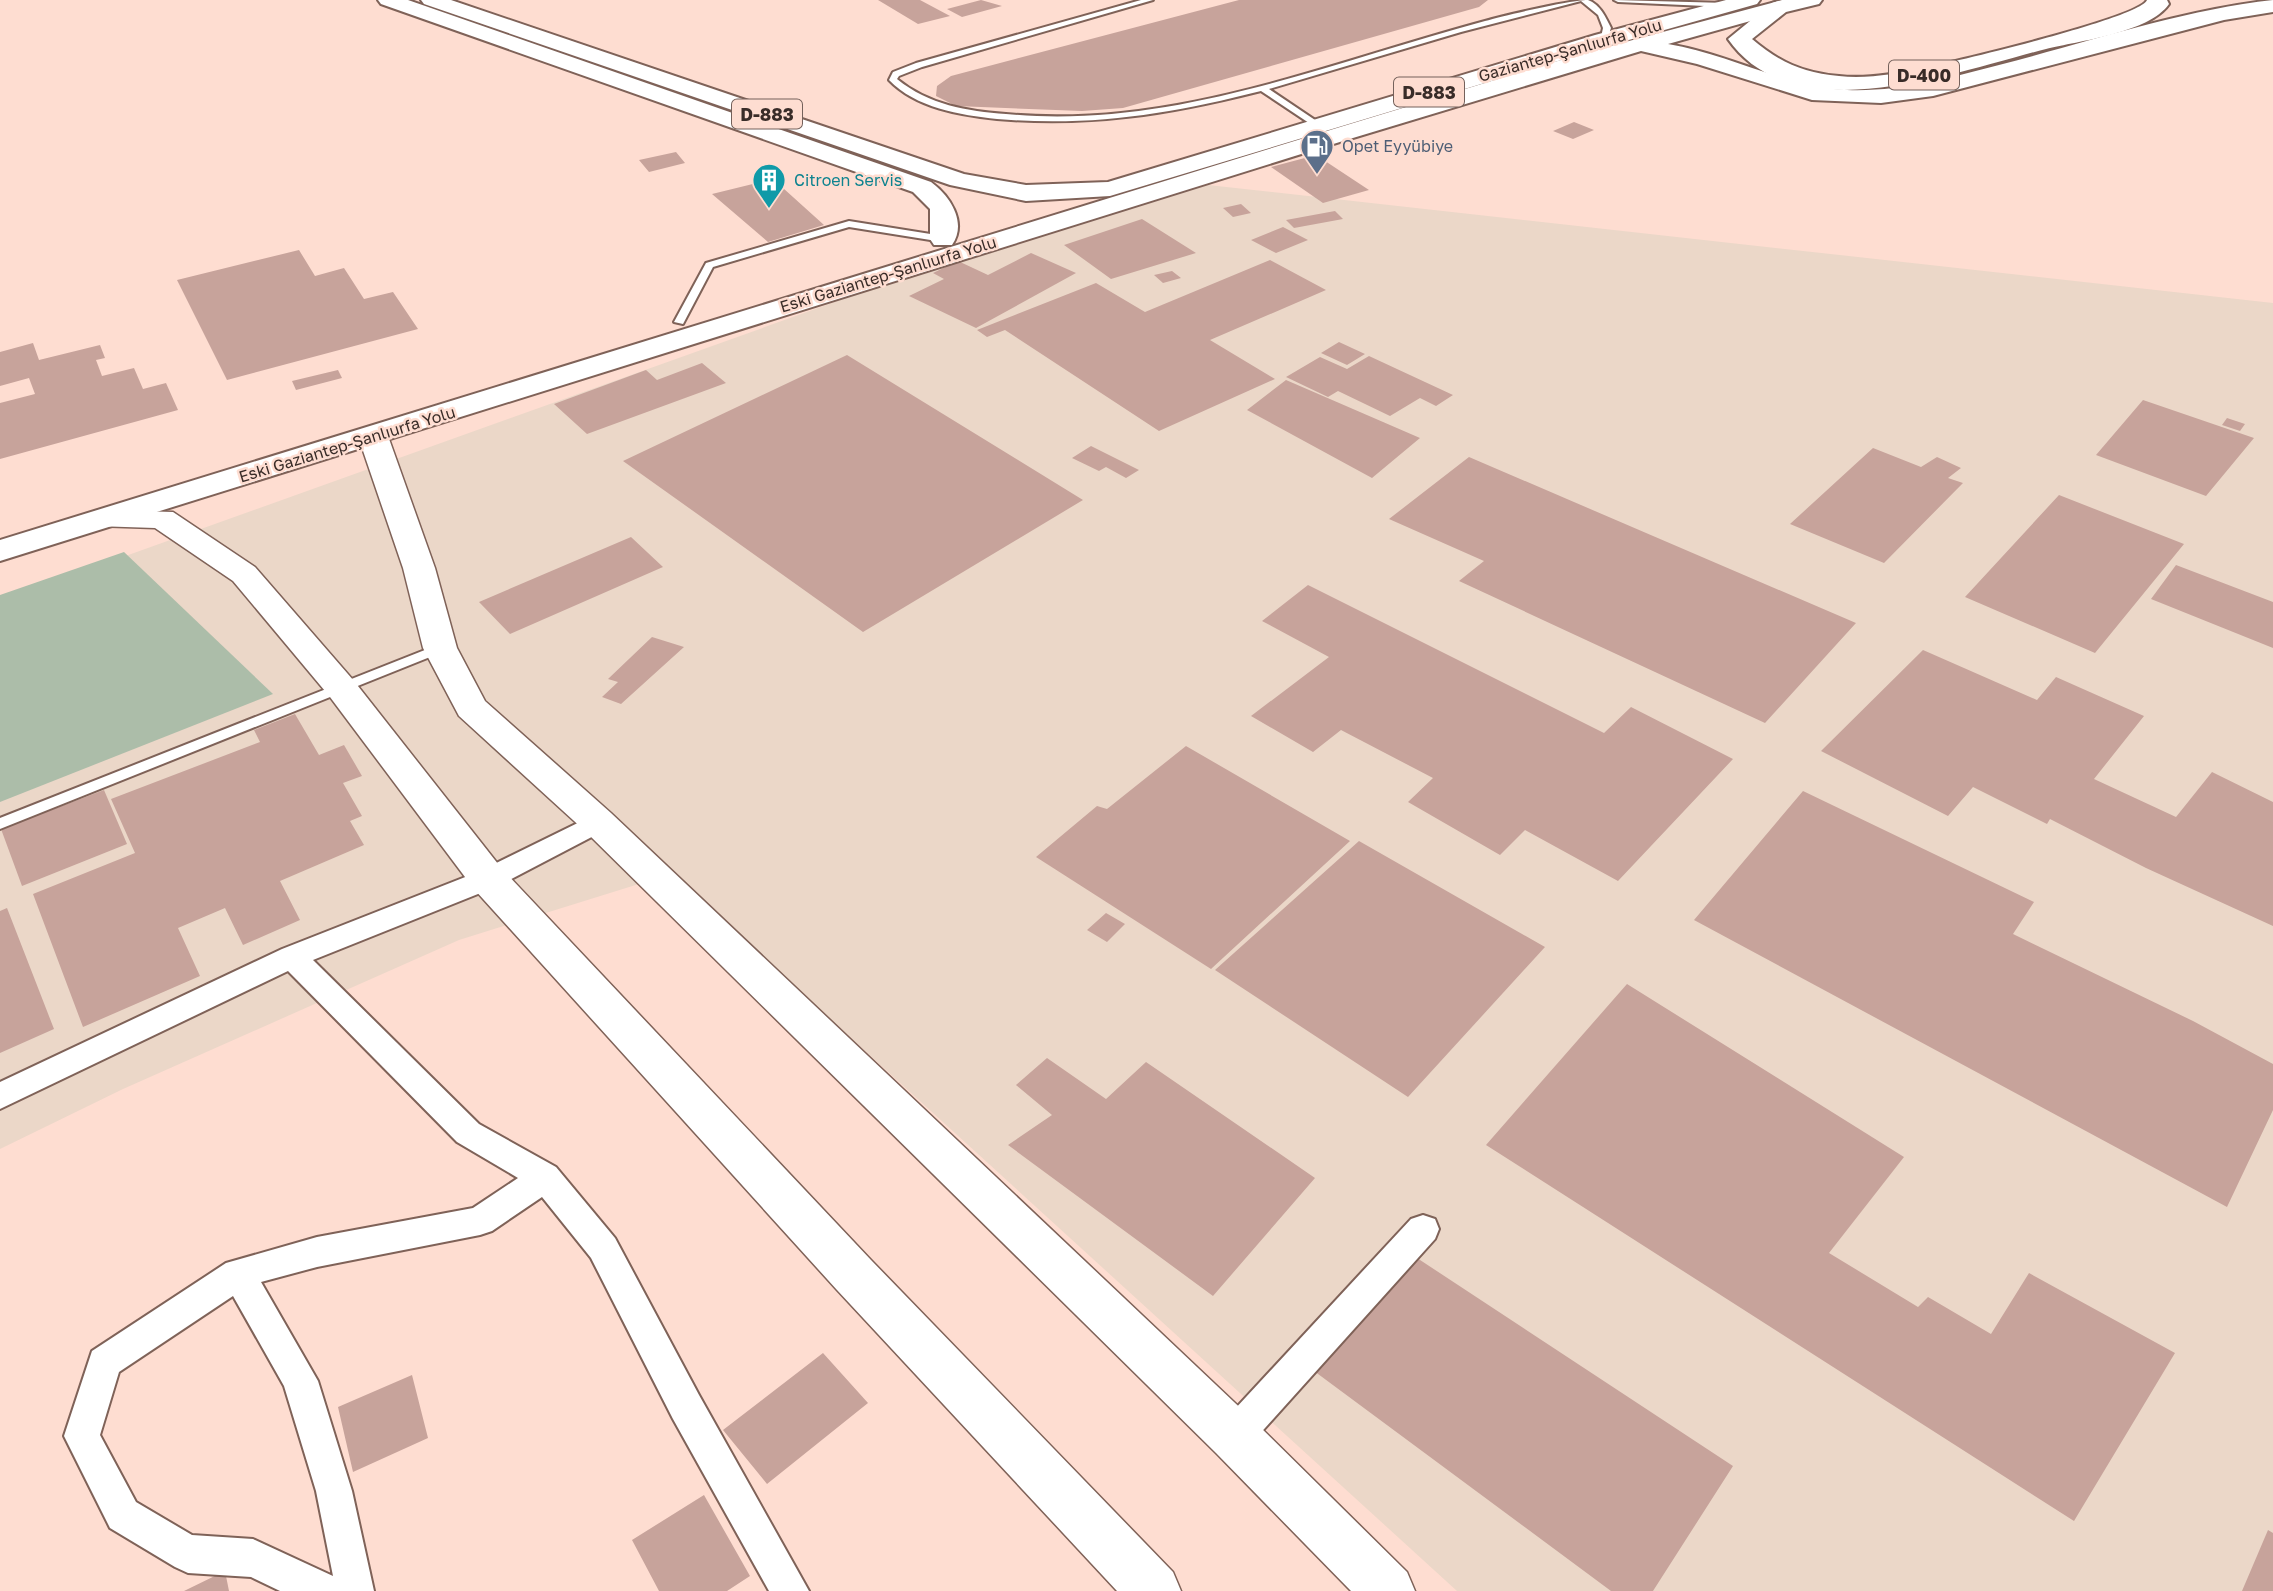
<svg xmlns="http://www.w3.org/2000/svg" width="2273" height="1591" font-family="'Golos Text',sans-serif">
<rect width="100%" height="100%" fill="#feddd1"/>
<!-- industrial -->
<path fill="#ebd7c8" d="M1208,185L2273,303V1591H1457L671,874L459,940L123,1089L0,1149V601L874,288Z"/>
<!-- green -->
<path fill="#acbda9" d="M124,552L273,694L0,802V595Z"/>
<!-- building -->
<path fill="#c7a39b" d="M878,0H920L950,16L918,24Z
M981,0L1002,6L962,17L947,9Z
M1239,0H1488L1479,7L1123,108L1082,111L956,106L936,96L937,86L951,76Z
M1574,122L1594,130L1573,139L1553,131Z
M676,152L685,163L649,172L639,160Z
M1316,155L1369,190L1323,203L1271,167Z
M773,179L824,225L768,242L712,194Z
M1241,204L1251,213L1233,217L1223,208Z
M1335,211L1343,219L1294,228L1286,220Z
M1142,219L1196,253L1111,279L1064,245Z
M1283,227L1308,240L1276,253L1251,240Z
M299,250L315,276L344,268L364,299L393,292L418,329L227,380L177,280Z
M1031,253L1076,273L976,328L909,296L944,279L933,273L958,261L988,275Z
M1270,260L1326,290L1210,340L1275,379L1159,431L1005,330L987,337L977,330L1096,283L1145,312Z
M1172,271L1181,278L1163,283L1154,275Z
M1339,342L1365,354L1347,365L1321,353Z
M33,343L39,360L100,345L105,358L96,360L102,376L134,368L143,389L166,383L178,410L0,459V403L35,394L29,378L0,386V352Z
M847,355L1083,500L863,632L623,461Z
M1369,356L1453,395L1436,406L1420,398L1390,416L1338,391L1328,397L1286,377L1320,357L1347,369Z
M702,363L726,383L587,434L554,404L646,370L657,380Z
M338,370L342,378L296,390L292,381Z
M1286,380L1420,438L1372,478L1247,410Z
M2143,400L2254,438L2206,496L2096,455Z
M2227,418L2245,424L2240,431L2222,425Z
M1091,446L1139,470L1126,478L1106,467L1099,471L1072,458Z
M1873,448L1921,467L1937,457L1961,468L1948,478L1963,483L1884,563L1790,524Z
M1469,457L1856,623L1765,723L1459,581L1484,561L1389,519Z
M2059,495L2184,544L2095,653L1965,597Z
M631,537L663,567L510,634L479,602Z
M2176,565L2273,602V648L2151,599Z
M1308,585L1604,733L1631,707L1733,759L1618,881L1525,830L1500,855L1408,802L1433,778L1341,730L1313,752L1251,716L1329,657L1262,621Z
M652,637L684,647L621,704L602,697L618,682L608,679Z
M1923,650L2037,700L2056,677L2144,716L2094,779L2176,817L2212,772L2273,802V926L2146,868L2050,819L2047,824L1973,787L1948,816L1821,751Z
M295,714L319,755L344,745L362,776L343,783L362,816L350,821L364,845L280,881L300,920L243,945L225,908L178,928L200,976L83,1027L33,894L135,853L111,799L260,742L254,730Z
M1186,746L1350,841L1211,969L1036,857L1097,806L1107,809Z
M104,790L127,844L22,886L1,829Z
M1803,791L2034,902L2013,934L2193,1021L2273,1064V1110L2227,1207L1694,920Z
M1359,841L1545,947L1408,1097L1215,970Z
M7,908L54,1029L0,1053V911Z
M1106,913L1125,924L1107,942L1087,930Z
M1627,984L1904,1157L1829,1253L1918,1307L1928,1297L1991,1334L2029,1273L2175,1353L2074,1521L1486,1145Z
M1047,1058L1106,1099L1146,1062L1315,1178L1213,1296L1008,1145L1052,1115L1016,1085Z
M1417,1258L1733,1466L1653,1591H1611L1314,1371Z
M823,1353L868,1403L767,1484L723,1430Z
M412,1375L428,1438L353,1472L338,1407Z
M704,1495L750,1576L727,1591H659L632,1540Z
M2268,1530L2273,1533V1591H2242Z
M225,1571L229,1591H184Z"/>
<g fill="none" stroke-linecap="round" stroke-linejoin="round">
<defs>
<path id="lane" d="M1141,0H1153L922,67L899,76L897,79C929,105 967,111 1006,114C1172,130 1328,63 1485,21C1506,15 1571,0 1588,0C1600,4 1606,18 1611,28L1606,42H1600L1603,28L1598,15L1581,1L1461,32L1269,89L1321,124L1322,126L1318,129L1261,91C1170,114 1092,127 997,119C960,115 916,108 889,80L893,72L916,63Z
M1614,0L1727,3L1731,5L1727,7L1618,2Z
M849,221L943,236L948,239L943,242L849,227L713,267L683,324L674,322L706,263Z
M440,644L446,648L445,651L0,829V818Z"/>
<path id="street" d="M598,813L607,815L611,822L607,829L498,886L313,960L479,1124L556,1167L615,1238L699,1395L809,1591H769L673,1419L591,1258L542,1197L492,1231L480,1235L317,1267L261,1282L318,1381L352,1491L374,1591H280L251,1577L188,1573L175,1567L110,1528L64,1436L92,1351L226,1263L317,1237L473,1208L518,1178L457,1142L288,971L0,1109V1082L282,949L478,872ZM233,1296L284,1386L316,1491L333,1576L253,1539L192,1535L136,1502L100,1435L119,1372Z
M1423,1215L1435,1219L1439,1229L1435,1239L1247,1448L1234,1453L1221,1448L1216,1436L1221,1424L1411,1219Z"/>
<path id="secondary" d="M373,427L383,430L388,436L435,568L457,648L485,701L611,813L1252,1419L1407,1572L1415,1591H1351L1216,1453L585,831L459,716L423,648L403,568L358,436L363,430Z
M106,510L173,512L255,567L354,681L502,869L871,1260L1173,1572L1181,1591H1117L837,1290L474,889L330,697L233,581L155,528L95,526L91,519L95,512Z"/>
<path id="primary" d="M378,0H408L931,182C949,195 968,222 952,245H934L930,239V209L913,192L381,4Z
M2273,0V12L2224,20L1933,96L1881,103L1812,100L1697,64L1641,51L1343,141L0,561V540L1327,131L1584,53L1779,1L1786,3L1789,7L1786,11L1668,44C1729,54 1785,87 1847,90C1900,92 1949,78 1999,65C2088,42 2182,10 2273,0Z"/>
<path id="highway" d="M421,0H451L964,174L1026,185L1108,182L1595,35L1726,0H1760L1757,4L1611,45L1110,196L1026,201L950,185L424,4Z
M1782,0H1822L1819,4L1786,12L1752,39C1779,62 1803,73 1839,76C1866,79 1897,74 1924,68C1954,62 2140,18 2147,0H2167L2169,4C2149,33 2078,41 2046,49C1958,71 1794,134 1728,39L1772,3Z"/>
</defs>
<!-- lane casing -->
<use href="#lane" stroke="#7f6258" stroke-width="4"/>
<!-- street casing -->
<use href="#street" stroke="#7f6258" stroke-width="4"/>
<!-- secondary casing -->
<use href="#secondary" stroke="#7f6258" stroke-width="3"/>
<!-- primary casing -->
<use href="#primary" stroke="#7f6258" stroke-width="4"/>
<!-- highway casing -->
<use href="#highway" stroke="#7f6258" stroke-width="4"/>
<!-- lane -->
<use href="#lane" fill="#fff" fill-rule="evenodd"/>
<!-- street -->
<use href="#street" fill="#fff" fill-rule="evenodd"/>
<!-- secondary -->
<use href="#secondary" fill="#fff" fill-rule="evenodd"/>
<!-- primary -->
<use href="#primary" fill="#fff" fill-rule="evenodd"/>
<!-- highway -->
<use href="#highway" fill="#fff" fill-rule="evenodd"/>
</g>
<!-- icons -->
<defs>
<symbol id="fuel-pin" viewBox="-11 -11 22 30"><path d="M0 17L-7.5 6A9.5 9.5 0 1 1 7.5 6Z" fill="#5c6f8a" stroke="#feddd1"/><path d="M-5.5-6h7V0h2V4h1.3V-2.5L3-4.5l.8-.8L6-3V5H2.5V1h-1V6h-7ZM-4.2-4.7v3.2H.2V-4.7Z" fill="#fff"/></symbol>
<symbol id="building-pin" viewBox="-11 -11 22 30"><path d="M0 17L-7.5 6A9.5 9.5 0 1 1 7.5 6Z" fill="#0f9aa8" stroke="#feddd1"/><path d="M-4-6H4V6H1V3H-1V6H-4ZM-2.5-4.3h1.7v1.8h-1.7ZM.8-4.3h1.7v1.8H.8ZM-2.5-1h1.7V.8h-1.7ZM.8-1h1.7V.8H.8Z" fill="#fff"/></symbol>
</defs>
<g fill-rule="evenodd">
<use href="#fuel-pin" x="1298" y="127" width="38" height="52"/>
<use href="#building-pin" x="750" y="161" width="38" height="52"/>
</g>
<g text-anchor="middle" dominant-baseline="central" stroke-width="5" stroke-linejoin="round" paint-order="stroke">
<!-- far-street labels -->
<g font-size="16" fill="#392c28" stroke="#feddd1">
<text transform="translate(1570 50) rotate(-16)">Gaziantep-Şanlıurfa Yolu</text>
<text transform="translate(888 274) rotate(-17)">Eski Gaziantep-Şanlıurfa Yolu</text>
<text transform="translate(347 444) rotate(-17)">Eski Gaziantep-Şanlıurfa Yolu</text>
</g>
<!-- far-service labels -->
<g font-size="16" fill="#4e5e75" stroke="#feddd1" text-anchor="start">
<text x="1342" y="146">Opet Eyyübiye</text>
</g>
<!-- far-culture labels -->
<g font-size="16" fill="#0d838f" stroke="#feddd1" text-anchor="start">
<text x="794" y="180">Citroen Servis</text>
</g>
<!-- shield labels -->
<g fill="#feddd1" stroke="#74615b" stroke-width="2">
<rect x="1889" y="60.5" width="70" height="29" rx="5"/>
<rect x="1394" y="77.5" width="70" height="29" rx="5"/>
<rect x="732" y="99.5" width="70" height="29" rx="5"/>
</g>
<g font-size="18" font-weight="bold" fill="#392c28">
<text x="1924" y="75">D-400</text>
<text x="1429" y="92">D-883</text>
<text x="767" y="114">D-883</text>
</g>
</g>
</svg>
